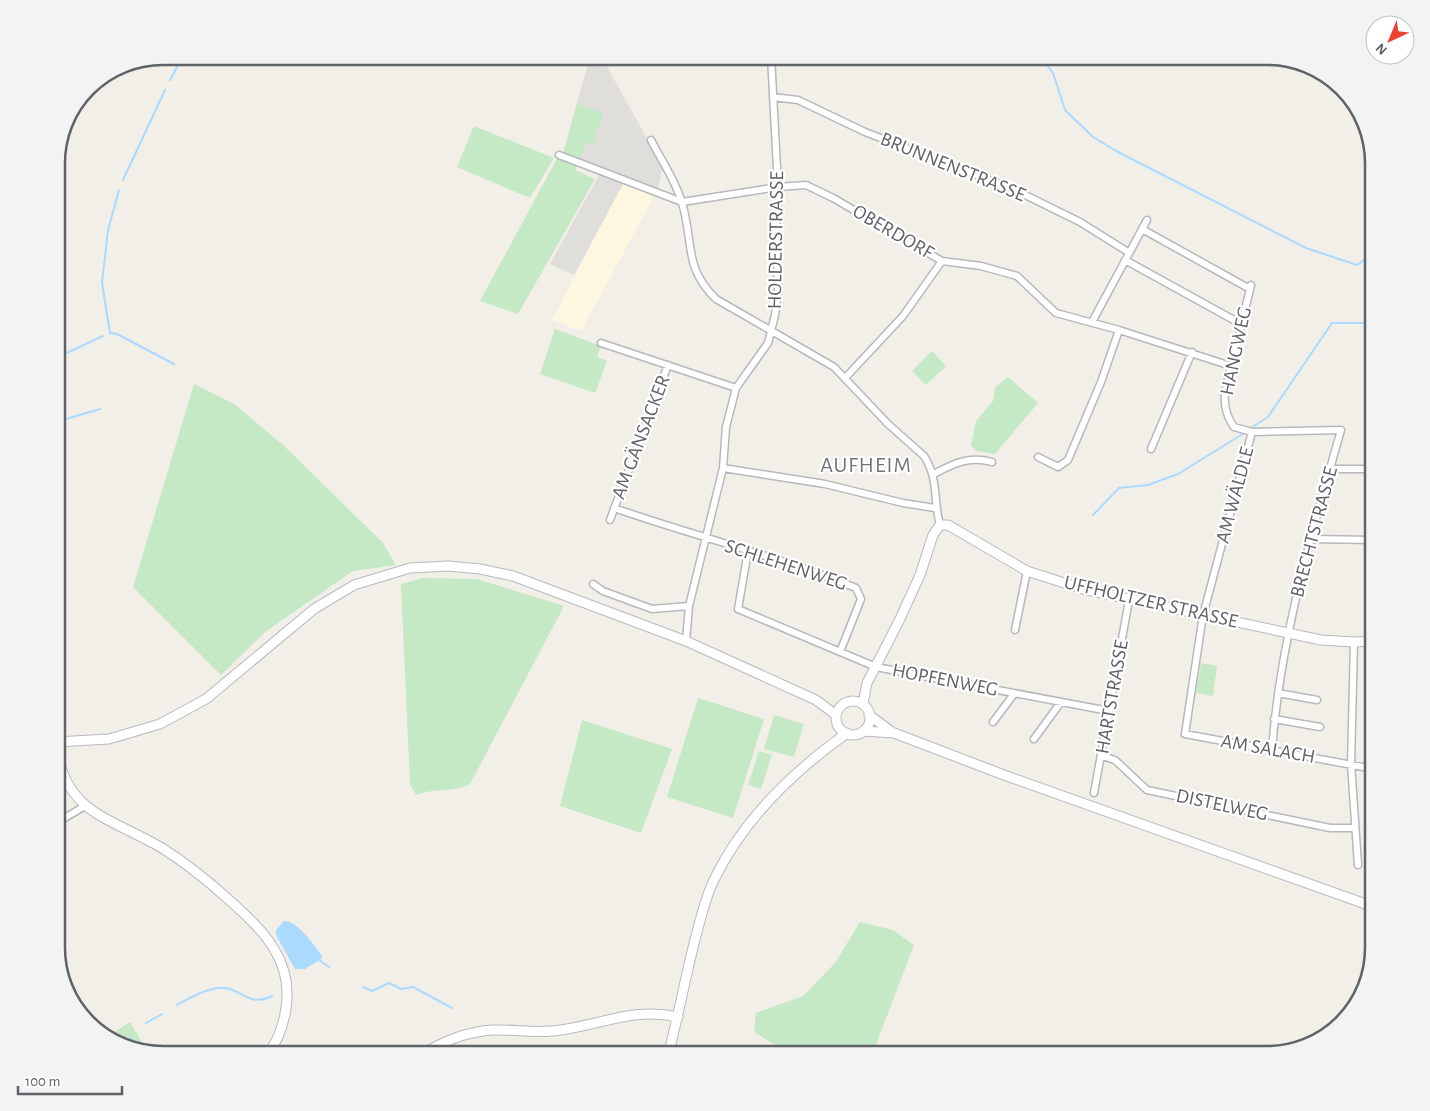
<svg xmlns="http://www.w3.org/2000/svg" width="1430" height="1111" font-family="'Alegreya Sans',sans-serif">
<rect width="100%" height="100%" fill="#f1efe8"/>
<!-- commercial -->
<path fill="#fef7e0" d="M624,182L655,195L581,331L552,320Z"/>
<!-- industrial -->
<path fill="#e0deda" d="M590,56H601L663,167L657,191L563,154Z
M601,172L624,182L574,275L550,264Z"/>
<!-- green -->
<path fill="#c5e8c5" d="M577,104L603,113L593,144L585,142L580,161L563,154Z
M474,126L554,158L530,198L457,167Z
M559,155L579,162L575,170L595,179L518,314L480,301Z
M555,329L601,346L597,357L607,361L595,393L540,374Z
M932,351L946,366L926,385L912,371Z
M1008,377L1038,403L995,454L977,451L971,446L976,421L993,401L995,388Z
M194,384L234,404L282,444L383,543L396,565L353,571L265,632L221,675L133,587Z
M423,578L477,579L564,606L470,784C453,793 433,788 416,795L410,784L401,584Z
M1201,663L1217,666L1213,696L1196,693Z
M698,698L764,719L733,818L667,797Z
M774,715L804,724L794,757L764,749Z
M582,720L672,749L641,833L560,806Z
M759,751L772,755L761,789L748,785Z
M860,922L893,930L914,945L872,1055H791L754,1032L756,1013L803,996L835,963Z
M130,1022L146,1049L108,1036Z"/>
<!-- water -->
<path fill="#aadaff" d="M284,921C298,921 314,945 322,956L321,959L305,969H295L276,935V930Z"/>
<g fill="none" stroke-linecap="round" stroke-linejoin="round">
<!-- stream -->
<path stroke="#aadaff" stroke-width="2" d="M1040,56L1053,73L1065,110L1093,137L1118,152L1306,248L1357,265L1368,257L1374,258
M170,80L183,56
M123,180L165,90
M119,190L108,230L102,283L110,333L117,334L174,364
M56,358L103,336
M56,422L100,409
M1249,429L1268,417L1332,323H1374
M1093,515L1119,488L1148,485L1178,474L1246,432
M319,960L329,967
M363,987L372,991L389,983L401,989L413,987L452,1008
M177,1005C189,998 211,986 225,988C245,991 248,1007 272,996
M146,1023L162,1014
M127,1042L132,1038"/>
<defs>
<path id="street" d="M773,97L798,100L865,132L1015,190L1080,222L1128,252
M651,140C661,160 676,181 682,203C694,242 683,267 716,299L834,367L888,424L924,456C939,479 933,500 940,525
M559,155L682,202L778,187L806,185L833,198L942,261L981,266L1017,276L1056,313L1119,330L1231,366
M1142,229L1250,289
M1125,260L1241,324
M1251,285L1225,392C1224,406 1226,415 1234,427L1252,432
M1092,322L1147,220
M601,343L736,388
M846,377L903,316L942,261
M1151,449L1192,352
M1038,457L1058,467L1068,460L1101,382L1119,330
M723,468L825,484L903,503L935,508
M1330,469H1374
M934,474C954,463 969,456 992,462
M614,508C694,536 777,556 856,588L861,599L840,652
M610,520L668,365
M1311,539L1374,540
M748,551L738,609L876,667L1109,711
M593,584L603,591L652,609L689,606
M1015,630L1027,571
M686,641L689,606L723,468L726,427L736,388L768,343L775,315L778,292L776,228L778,187L771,56
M1354,642L1351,764L1358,865
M1278,693L1317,700
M1274,719L1320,727
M993,722L1014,694
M1034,739L1061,702
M1272,750C1280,641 1311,535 1341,430L1252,432L1203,615L1185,734L1374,769
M1102,756L1115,760L1147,790L1330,828H1354
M1094,793L1129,600
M56,823L85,806
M440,1044L450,1055"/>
<path id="secondary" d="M836 718a17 17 0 1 1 34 0a17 17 0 1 1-34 0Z
M863,704L867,683L899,621L920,575L933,535L940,525H948L1027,571L1083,589L1321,640L1354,642L1374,641
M869,715L892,732
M863,731L894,733L1004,775L1374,907
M56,742L109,739L160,724L206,699L314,609L354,585L410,568L448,566L480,569L513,576L686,641L816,700L836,715
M59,742C56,765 67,788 83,803C99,819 141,835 162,848C186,863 207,880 228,899C264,931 296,962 285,1014C282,1029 277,1043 267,1055
M420,1055C443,1042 464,1032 492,1030C515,1029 538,1034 561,1030C604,1024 633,1007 678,1017
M668,1055C679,1014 686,973 697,932C702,914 706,895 715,878C744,818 794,771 847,733"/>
</defs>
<!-- street casing -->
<use href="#street" stroke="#b5b8bc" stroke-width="9"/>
<!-- secondary casing -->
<use href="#secondary" stroke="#b6babf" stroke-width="11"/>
<!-- street -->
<use href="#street" stroke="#fff" stroke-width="6"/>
<!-- secondary -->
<use href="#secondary" stroke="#fff" stroke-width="9"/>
</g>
<g text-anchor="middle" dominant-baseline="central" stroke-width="4.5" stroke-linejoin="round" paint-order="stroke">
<!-- street labels -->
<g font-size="20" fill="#5f6368" stroke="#fff">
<text transform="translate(953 167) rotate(22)">BRUNNENSTRASSE</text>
<text transform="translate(893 232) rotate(30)">OBERDORF</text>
<text transform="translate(776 240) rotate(-89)">HOLDERSTRASSE</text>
<text transform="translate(1236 351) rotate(-78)">HANGWEG</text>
<text transform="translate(641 437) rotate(-69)">AM GÄNSACKER</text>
<text transform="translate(1235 495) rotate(-75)">AM WÄLDLE</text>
<text transform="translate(1314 532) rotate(-75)">BRECHTSTRASSE</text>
<text transform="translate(786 565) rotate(18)">SCHLEHENWEG</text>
<text transform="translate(1151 602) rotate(13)">UFFHOLTZER STRASSE</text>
<text transform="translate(945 680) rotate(11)">HOPFENWEG</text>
<text transform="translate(1112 697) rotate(-80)">HARTSTRASSE</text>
<text transform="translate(1268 749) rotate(10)">AM SALACH</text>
<text transform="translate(1222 805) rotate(12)">DISTELWEG</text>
</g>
<!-- quarter labels -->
<g font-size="22" letter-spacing="1" fill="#70757a" stroke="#fff">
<text x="866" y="465">AUFHEIM</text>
</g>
</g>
<!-- crop -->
<path d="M0 0H1430V1111H0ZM163 65H1267A98 98 0 0 1 1365 163V948A98 98 0 0 1 1267 1046H163A98 98 0 0 1 65 948V163A98 98 0 0 1 163 65Z" fill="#f2f3f3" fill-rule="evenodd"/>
<path fill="none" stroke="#5f6368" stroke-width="2.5" d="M163 65H1267A98 98 0 0 1 1365 163V948A98 98 0 0 1 1267 1046H163A98 98 0 0 1 65 948V163A98 98 0 0 1 163 65Z"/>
<!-- north arrow -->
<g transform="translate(1390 40) rotate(224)"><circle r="24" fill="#ffffff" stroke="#bfc1c3"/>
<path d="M0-4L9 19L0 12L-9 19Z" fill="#ea4335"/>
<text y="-8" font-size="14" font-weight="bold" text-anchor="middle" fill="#5f6368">N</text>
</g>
<!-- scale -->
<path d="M18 1086v8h104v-8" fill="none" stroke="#5f6368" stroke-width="2.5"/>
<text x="25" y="1086" font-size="15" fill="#5f6368" stroke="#ffffff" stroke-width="4" paint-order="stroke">100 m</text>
</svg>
